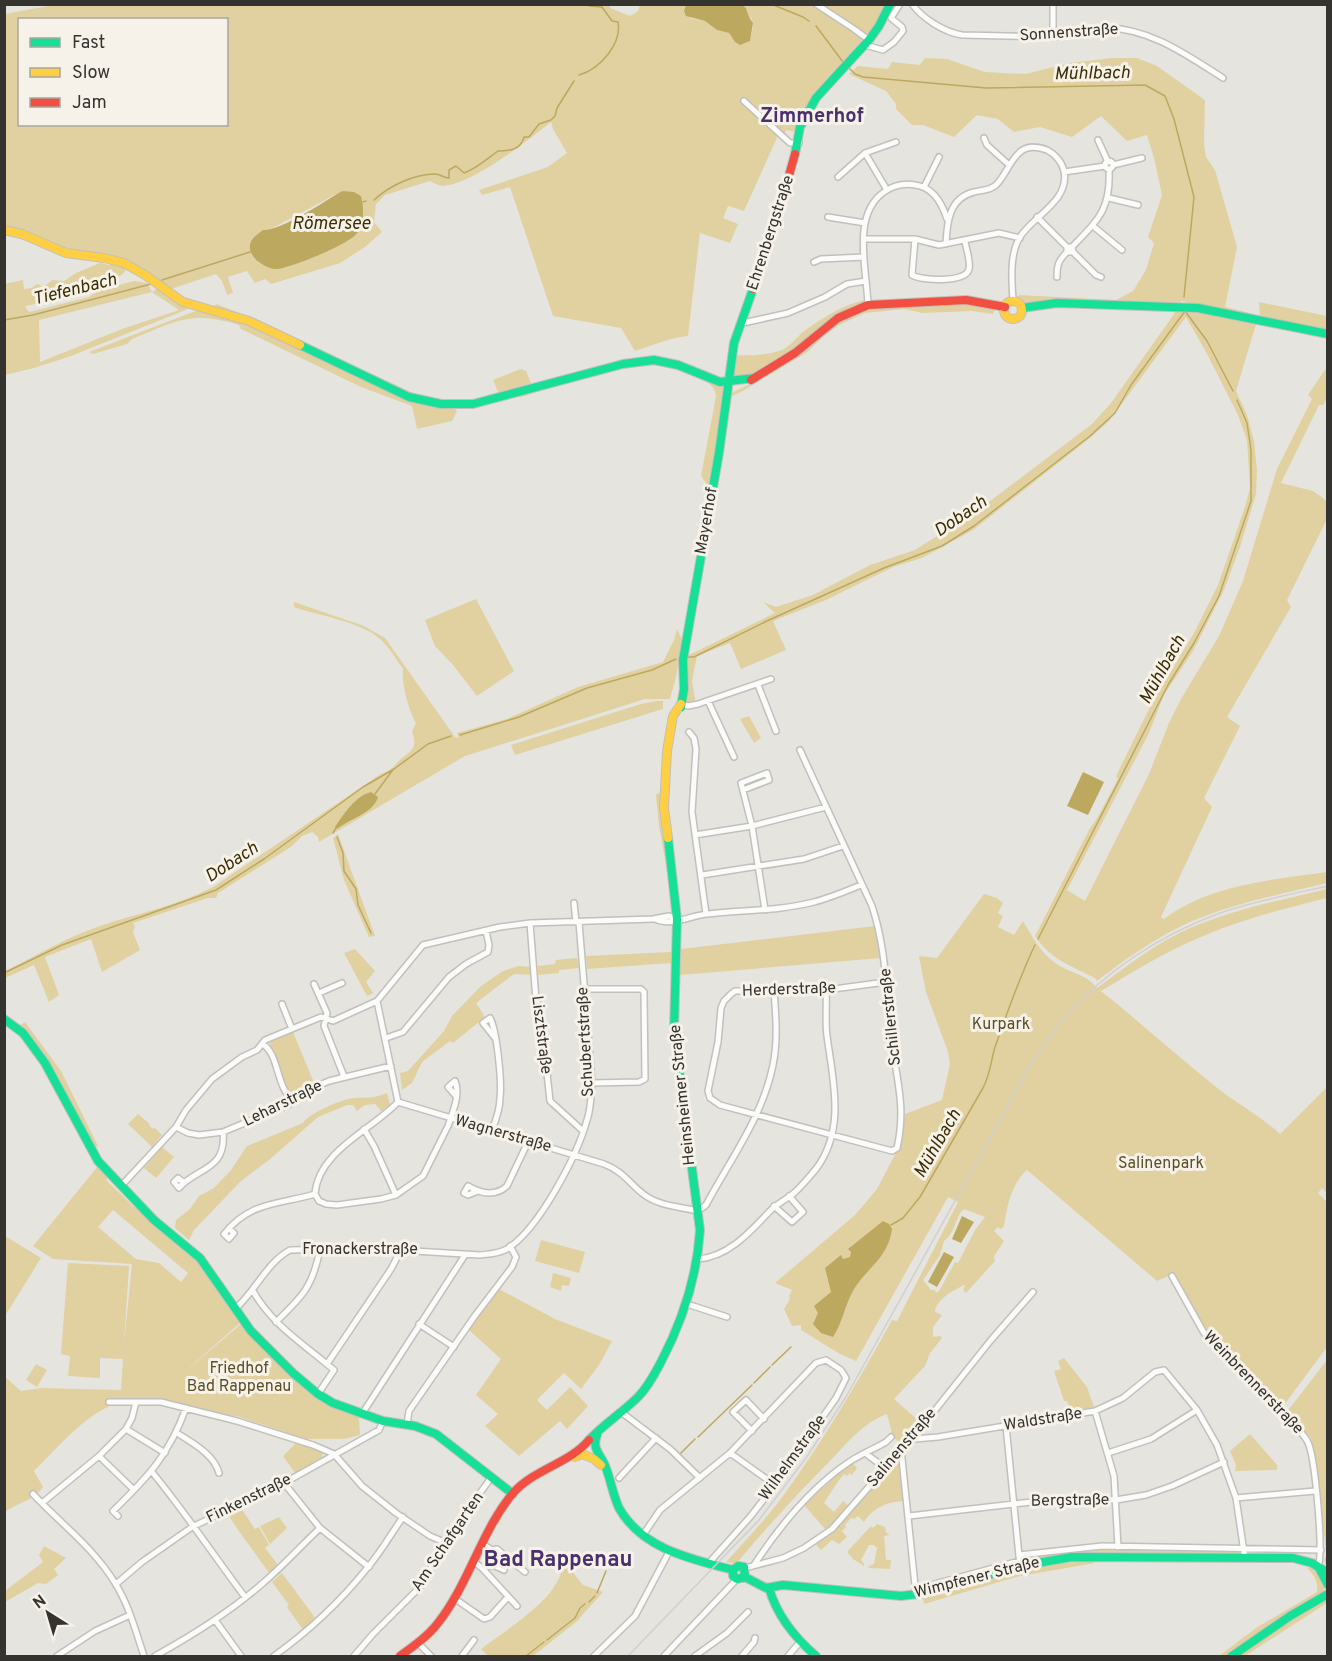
<svg xmlns="http://www.w3.org/2000/svg" width="1332" height="1661" font-family="Overpass,sans-serif">
<rect width="100%" height="100%" fill="#e5e4df"/>
<!-- green -->
<path fill="#e1d1a1" fill-rule="evenodd" d="M59,4H610V8L630,16L638,11L640,5L686,4L685,6L690,18L705,21L717,30L729,33L733,39L744,43L750,41L753,27L752,19L749,17L746,8L742,5L811,4L859,35L862,40L823,85L804,112L797,132L786,130L785,134L780,131L744,211L728,206L723,218L738,224L730,243L700,233L688,336C670,338 653,345 635,351L621,328L553,316L510,187L482,195L479,190L548,167L567,153L553,129L551,122C527,141 473,184 443,186C439,186 434,183 430,181L385,195L376,204L374,222L382,232L365,247L340,263L271,284L265,279L255,283L247,271L228,277L233,293L227,295L222,281L216,274L168,290L139,268L75,252L5,227V14ZM20,20H226V124H20ZM342,191L361,196L364,212L362,223L269,230Z
M820,5H887L870,33H865Z
M925,58L947,59L985,72L1025,74L1070,63L1112,58H1137L1157,66L1205,100L1204,144L1206,157L1215,170L1237,247L1225,307L1254,314V317L1184,304L1187,302L1181,301L1180,304L1058,300L1022,303L1016,298L1019,295L1116,300L1133,291L1146,270L1154,243L1148,237L1162,195L1154,158L1147,135L1127,141L1101,116L1072,137L1040,127L1014,132L998,119L977,115L954,137L923,125H912L896,109V104L886,91L849,74L858,66L888,69L892,62L920,65Z
M116,262L128,267L122,275L108,280L95,281L85,287H74L54,295L51,301L25,306L29,312L89,297L97,291L134,281L147,283L152,292L158,288L188,307V309L71,356L34,368L5,375L4,284L23,280L24,289L32,288L37,284L44,287L52,280L64,281L76,273L100,263L109,265ZM152,292L179,310L122,329L40,362L39,320Z
M865,300L864,304L830,319L798,348L755,375L737,378L733,374L735,355C749,356 769,355 782,350C792,345 798,335 807,329C824,317 845,304 865,300Z
M1259,302L1327,316V332L1260,318Z
M964,303L995,309L993,314L972,311L923,313L904,309L865,313L839,325L824,336L806,353L741,392L732,396L707,556L704,553L731,393L750,384L785,364L821,333L848,314L872,307Z
M216,304L256,319L425,399H419L214,310L213,307Z
M1187,309L1257,321L1236,391L1247,415L1254,441L1257,470L1256,494L1240,547L1224,590L1193,651L1164,695L1149,733L1067,890L1085,901L1149,774L1169,723L1181,699L1219,636L1243,581L1277,469L1312,399L1308,395L1327,367V398L1323,405H1319L1281,483L1313,491L1327,501V519L1287,600L1291,607L1227,717L1240,726L1204,798L1212,807L1161,917L1164,919C1211,884 1271,880 1327,872V883C1281,894 1234,903 1190,922C1156,937 1126,959 1097,981L1095,978C1070,965 1052,961 1035,936L1090,828L1096,820L1118,779L1116,776L1152,703L1194,633L1218,585L1245,507L1250,488L1247,440L1238,415L1206,352L1186,317L1109,421L1090,438L973,530L922,558L893,567L826,600L773,621L786,650L741,669L730,643L697,656L692,681L695,699L693,704L685,702L689,685L685,675L687,656L775,613L763,602L776,607L813,595L870,565L915,550L981,508L1092,424L1111,403L1177,310Z
M198,310L238,318L405,398L454,408L457,411L452,421L417,429L412,406L361,387L241,329L239,325C191,310 176,321 132,339L127,344L93,354L89,352Z
M649,362L670,364L720,384L723,387L719,432L710,489L701,476L716,396C714,383 704,381 693,376C683,372 673,367 662,366C625,362 559,386 521,397L512,396L630,364Z
M521,369L526,371L531,383L499,394L493,380Z
M476,599L514,671L477,696L453,665L435,646L425,620Z
M294,602L364,626L385,638L455,737L459,738L457,733L507,719L578,687L663,662L674,640L677,629L682,639L676,677L670,699H645L465,756L319,842L318,837L312,832L302,836L291,847L218,893L216,898H208L133,923L135,927L133,932L140,950L102,972L91,939L45,957L59,995L49,1002L34,965L5,978V971C36,956 67,937 100,926C138,913 177,906 213,887L372,780C380,773 386,773 392,768C396,765 398,761 402,758C414,749 417,746 412,731L416,723C409,712 401,682 403,669C396,659 389,647 380,639C360,621 319,616 294,607Z
M657,701H663V709L515,755L511,745L641,704Z
M749,716L761,738L754,743L740,719Z
M658,793L661,794L674,907L672,911L670,887L659,826L656,795Z
M338,834L375,936L369,937L344,880L333,838Z
M1327,889V898C1287,908 1246,918 1208,934C1170,949 1136,970 1101,991C1140,1022 1177,1056 1216,1087C1237,1104 1261,1116 1280,1134L1327,1087V1193L1322,1188L1318,1193L1327,1202V1347L1281,1409L1203,1330L1173,1274L1157,1281L1027,1170C1011,1184 1007,1206 1004,1226L1001,1229L998,1227L994,1231L1004,1241L994,1256L995,1261L966,1293L963,1290L965,1286L964,1285C953,1291 936,1299 935,1312L942,1315L933,1327V1337L940,1336L942,1338L930,1353L925,1366L894,1399L920,1422L902,1444L893,1437L887,1414C863,1423 847,1443 830,1461C797,1494 766,1528 736,1564L726,1562C745,1541 766,1519 783,1496C824,1440 859,1380 892,1320L897,1321L958,1202L948,1197L856,1361L840,1354L801,1330V1325L792,1326L784,1309L790,1299L789,1296L792,1290L775,1283L855,1215L877,1189L901,1143L905,1114L942,1100L950,1064L948,1052L926,992L919,956L937,958L984,894L997,898L1003,903L998,913L1003,916L998,927L1014,935L1023,921C1032,936 1040,952 1054,962C1069,974 1085,972 1097,988C1127,966 1156,943 1190,928C1234,909 1281,900 1327,889ZM964,1209L985,1217L975,1230L958,1263L955,1262L939,1291L936,1293L935,1290H931L923,1280L940,1255L944,1241C956,1233 955,1216 964,1209Z
M875,926L881,958L680,975L681,949Z
M355,949L375,971L366,982L373,993L367,996L344,953Z
M671,952V963L587,969L586,956Z
M577,958L579,968L559,970V973L538,975V966L555,964L556,960Z
M518,966L532,967L533,975L514,974L476,1003L485,1017L453,1043L450,1041L422,1062L412,1083L402,1090L400,1073L408,1071L444,1031L452,1016L481,986L503,971Z
M25,1022L61,1071L98,1146L93,1148L19,1026Z
M293,1032L315,1085L291,1094H289L269,1042Z
M387,1093L390,1105L381,1111L375,1104L365,1105L357,1111L353,1105H347L318,1117L269,1160L241,1181L194,1230L189,1240L175,1228L176,1220L190,1209L199,1196L214,1188L231,1170L247,1146L303,1123C309,1113 342,1099 354,1098C370,1097 372,1099 387,1093Z
M138,1114L150,1124L149,1125L153,1129L155,1128L162,1135L152,1147L128,1124Z
M162,1147L174,1157L156,1178L144,1168Z
M98,1166L108,1178L106,1180L134,1207L136,1206L201,1263L235,1311L234,1314L240,1323L180,1376L241,1324L283,1367L331,1405L359,1417L360,1435L344,1439H306L240,1417L154,1399L152,1400C102,1391 66,1440 34,1471L43,1487C35,1500 17,1503 5,1512L4,1376L21,1391L41,1388L121,1390L123,1359L100,1358V1378L68,1376L70,1356L61,1354L68,1263L129,1266L124,1344L132,1264L53,1259L33,1246ZM113,1210L188,1273L181,1282L159,1263L136,1259L98,1227Z
M5,1236L41,1258L5,1316Z
M541,1240L585,1252L579,1273L535,1261Z
M553,1273L571,1278L569,1286L562,1285L561,1291L550,1287Z
M499,1289L555,1319L612,1341L599,1365L581,1389L564,1373L537,1400L547,1410L570,1387L588,1406L567,1429L560,1421L519,1456L485,1426L498,1414L476,1395L501,1359L469,1330Z
M1064,1358L1087,1387L1094,1407L1071,1412L1067,1401H1064L1054,1371L1061,1369L1058,1361Z
M1327,1360V1570L1324,1559L1327,1556L1311,1438L1286,1413Z
M36,1364L47,1370L37,1387L26,1380Z
M1250,1434L1277,1465V1470L1235,1471L1236,1465L1230,1451Z
M296,1443L321,1451L323,1454L321,1458L295,1473L283,1456Z
M897,1458H900L905,1501C887,1502 875,1506 864,1522L858,1516L854,1519L851,1518L845,1525L846,1527L842,1531L847,1537L839,1544L832,1540L821,1550L816,1545L852,1511Z
M852,1462L857,1468L852,1475L850,1473L847,1476L844,1474C836,1483 831,1493 824,1503L834,1512L843,1501L850,1507L826,1530L804,1505Z
M241,1508L255,1529L259,1527L269,1545L265,1548L279,1566L270,1574L238,1530L228,1514Z
M279,1517L287,1528L270,1544L260,1526Z
M877,1524L885,1527L886,1533H888L889,1535L884,1536L886,1560H891L890,1569L868,1568L869,1566L874,1564L877,1548L874,1545H869L861,1560L864,1564V1566L853,1559L847,1552L871,1526L873,1528Z
M44,1546L66,1558L54,1569L58,1575L46,1584L38,1583L5,1602V1591L43,1562L39,1555Z
M1087,1550H1239L1240,1552L1238,1555L1022,1561L1024,1557Z
M1088,1560L1095,1563L1020,1576L924,1604L923,1597L1012,1571Z
M566,1564L583,1585L603,1592L576,1622L533,1656H488L481,1649C501,1634 544,1606 555,1585C560,1578 561,1571 566,1564Z
M1311,1567C1318,1573 1325,1581 1324,1591L1269,1626L1226,1656H1219L1256,1628L1317,1592C1318,1581 1315,1576 1307,1568Z
M282,1573L316,1619L303,1630L287,1607L289,1605L272,1582Z
M1327,1598V1603L1245,1656H1236L1299,1615Z"/>
<!-- water -->
<path fill="#bda85f" d="M686,5H742L746,8L749,17L753,23L750,41L740,45L735,42L729,33L717,30L705,21L686,16L684,11Z
M342,191L354,192L361,196C364,208 365,221 358,232C351,244 292,267 278,269C268,270 250,259 250,248C249,239 257,235 263,230C281,231 325,201 342,191Z
M1083,772L1104,782L1088,815L1067,806Z
M371,792L378,797C374,813 349,819 337,829L335,827C344,814 355,796 371,792Z
M962,1216L974,1222L961,1243L952,1239Z
M883,1221L889,1224L892,1229C888,1258 868,1267 854,1289C845,1304 843,1322 833,1337L821,1333L813,1324L818,1313L814,1306L831,1292L825,1268L841,1255L843,1259L850,1257L851,1252L848,1249Z
M944,1252L954,1257L937,1287L928,1282Z"/>
<g fill="none" stroke-linecap="round" stroke-linejoin="round">
<!-- stream -->
<path stroke="#bda85f" stroke-width="1.5" d="M771,4L803,17L809,21
M816,26L843,62
M849,68L855,74L863,77L986,88L1145,85L1165,96L1174,119L1194,197L1184,297
M579,75C600,69 622,44 618,22L612,21L602,7L589,6V4
M374,200C389,186 414,174 435,174C441,174 443,178 449,178V170L456,166L464,173C476,169 487,159 498,151C509,151 521,150 524,137H529L539,124L551,120L555,116L557,108L574,81
M363,202L366,201
M162,280L250,252
M4,320L33,315L151,284
M688,657H694L769,620L884,568L942,546L974,526L1090,436L1115,413L1131,385L1185,311L1207,341L1233,391
M460,735L519,717L587,688L652,670L676,659
M375,794L392,771
M333,833L336,828
M337,837L343,853L344,871L356,889L358,905L371,933
M1038,939L1168,685L1194,643L1219,596L1251,501V450L1247,423L1237,400
M4,973L62,945L216,890L264,859L363,787L394,769L428,744L451,736
M891,1225L903,1218L920,1197L983,1088C990,1075 991,1061 995,1047C1007,1013 1019,978 1035,945
M772,1365L791,1347
M754,1383L770,1367
M698,1437L752,1385
M680,1454L695,1439
M597,1593L606,1571
M589,1602L595,1596
M547,1640L575,1618L580,1608L585,1604
M526,1656L544,1642"/>
<defs>
<path id="street" d="M816,4L854,29L869,40
M912,4C923,19 944,32 962,35L1053,37C1070,36 1086,29 1104,28C1148,27 1187,55 1223,78
M1053,37V4
M865,45L883,50L894,42L903,31L902,27L891,18L900,4
M744,101L790,143H799
M984,138L987,145L1008,164
M1098,140L1108,162
M865,153L887,190
M1105 165a4 4 0 1 1 8 0a4 4 0 1 1-8 0Z
M1113,165L1142,158
M1064,172L1105,166
M838,177L865,153L896,142
M924,187L939,157
M1109,198L1138,205
M828,217L865,223
M1037,217L1067,247
M1093,226L1122,250
M865,239H915L939,245L999,233L1020,238
M915,239L912,275C922,281 966,283 969,269C971,261 966,249 965,241
M946,244C947,222 949,198 974,192C982,190 989,191 996,185C1011,171 1014,137 1047,150C1055,154 1062,162 1064,171C1070,201 1033,216 1020,237C1009,255 1012,281 1013,301
M1072,247C1098,220 1111,210 1109,169
M1073,252L1096,275L1101,277
M814,262L821,259L864,257
M1057,277C1057,265 1058,261 1067,252H1073L1072,247H1067V252
M868,305C867,270 851,215 884,192C894,185 903,183 915,185C933,187 942,203 947,219
M743,323L788,313L825,297L847,284L866,281
M758,685L776,731
M708,701L734,757
M681,704L688,706L698,704L771,679
M689,732L694,738L696,749L692,812L706,914
M800,750L872,906C886,948 886,990 891,1034C895,1076 907,1104 897,1148L892,1151L720,1105L710,1098L708,1091L718,1042L721,1008L724,1001L731,994L735,991H749L826,990L886,982
M743,790L769,780L767,773L741,783L752,826L765,910
M695,835L752,826L826,807
M702,875L804,859L843,846
M574,903L576,922
M655,919C671,927 691,915 708,914C743,910 779,911 814,902C830,898 846,891 861,885
M530,923L536,1000L540,1008L550,1101L583,1131
M314,984L327,1013L324,1026L343,1074L342,1078
M583,989H641L644,992L645,1079L639,1082L592,1083
M319,993L342,983
M377,1001L398,1102
M282,1004L292,1029
M386,1038L403,1032L449,977L466,964L488,952L489,945L486,931
M262,1044C280,1053 276,1092 294,1099
M398,1102L604,1164C625,1172 630,1185 646,1196C660,1206 681,1207 698,1211L706,1205C730,1160 763,1116 773,1065C778,1040 776,1016 774,991
M176,1127L188,1133L199,1135L223,1132L290,1104L299,1094L329,1081L391,1066
M364,1129L374,1146L396,1195
M492,1130C496,1120 500,1109 500,1098C502,1082 497,1031 490,1018L483,1023L495,1038
M183,1182L178,1178L174,1182L179,1188C195,1168 227,1171 223,1132
M122,1185L176,1127L186,1110L212,1079L242,1057L257,1050L265,1040L321,1017L333,1021L377,1001L423,945L500,927L530,923L653,919L669,916L677,919
M478,1191L468,1195L464,1193L468,1186C480,1193 495,1197 507,1186L528,1142
M315,1194L319,1201L326,1204L337,1205L381,1199L396,1195L423,1176L448,1126C452,1114 461,1094 455,1081L448,1087L456,1096
M315,1194C318,1151 373,1129 398,1102
M774,1206L792,1222L803,1212L789,1196
M229,1228L234,1233L229,1239L224,1234C251,1201 277,1205 315,1194
M698,1259C728,1257 750,1232 769,1212C777,1203 786,1200 794,1193C802,1186 809,1177 816,1169C846,1129 833,1081 827,1036C825,1021 827,1005 826,990
M1172,1276L1204,1333L1299,1430C1303,1435 1307,1439 1309,1445C1315,1462 1324,1552 1318,1567
M253,1291C272,1325 305,1345 334,1370L318,1394
M687,1304L727,1317
M235,1309C255,1292 267,1262 290,1250L365,1248L480,1255C490,1254 498,1254 507,1249C539,1229 577,1156 587,1120C591,1109 591,1096 592,1083L579,922
M276,1322C303,1296 313,1286 320,1249
M419,1324L454,1347
M327,1364L391,1269L401,1250
M109,1402H161L237,1421L313,1445L334,1454L362,1486L396,1513L430,1536L444,1542
M1095,1411L1114,1476L1118,1547
M621,1412L670,1449L700,1478
M362,1414L465,1255
M407,1424L409,1411L474,1317L512,1267L516,1257L510,1246
M1006,1426L1020,1566
M126,1429L165,1453
M752,1431L733,1412L746,1400L764,1419
M177,1433C192,1443 214,1454 219,1473
M912,1437L914,1439L938,1437L1095,1411L1123,1398L1155,1372L1164,1370L1197,1410L1217,1445L1236,1498L1245,1559
M901,1449L916,1595
M730,1453L775,1485
M865,1453L885,1468
M1108,1453L1151,1439L1197,1410
M99,1456L134,1490
M152,1472C185,1512 214,1556 245,1597
M619,1478L656,1438
M284,1483L320,1528L369,1567
M33,1494C60,1523 94,1548 115,1583C129,1605 136,1632 144,1656
M1236,1498L1315,1491
M42,1503L99,1456L126,1429L132,1418L136,1402
M118,1516L113,1511C148,1477 169,1455 186,1408
M909,1516L1067,1498L1116,1500L1146,1495L1172,1486L1224,1462
M643,1535L660,1510L730,1453L816,1363L826,1360L841,1370L846,1378L836,1398L775,1485L750,1517L708,1564
M482,1544L492,1550L497,1549L525,1572
M1019,1555L1102,1546L1321,1550
M473,1561L482,1568L493,1565L504,1570
M754,1565C779,1527 812,1487 849,1462C861,1454 874,1449 886,1442L891,1437
M482,1568L517,1606
M745,1568L783,1558L804,1548L832,1529L924,1424L991,1340L1033,1292
M116,1584L142,1562L192,1527L284,1483L379,1430L383,1421
M916,1589L1019,1561
M454,1598L484,1619L490,1617L508,1597
M215,1620L241,1656
M418,1643L431,1656
M57,1656L95,1631L130,1615
M155,1656C193,1635 230,1612 263,1583C283,1566 301,1546 320,1528
M274,1656C309,1631 341,1601 368,1567C381,1552 391,1534 403,1517
M354,1656L373,1634L423,1584L444,1542L491,1478
M462,1656L474,1640
M594,1656L635,1616L669,1552
M664,1656L737,1579
M695,1656L727,1633L748,1612
M742,1656L754,1642L755,1638
M788,1656L800,1642"/>
<path id="fast" d="M795,154L800,127L816,98L869,40L879,26L890,4
M1022,308L1057,303L1198,308L1328,334
M300,345L409,397L441,404H473L623,364L654,360L678,365L720,382L755,378
M681,707L684,689L683,660L719,453L734,343L753,289
M4,1019L23,1033L45,1063L98,1161L154,1220L200,1258L251,1331L293,1373L318,1394L333,1403L383,1421L415,1426L436,1434L513,1494
M597,1435C591,1450 602,1455 606,1468C611,1481 613,1495 619,1508C642,1549 691,1559 733,1570
M589,1440C604,1424 623,1412 638,1397C648,1387 654,1375 661,1362C683,1320 697,1277 700,1230L674,1031L677,919L668,838
M1319,1568L1328,1585
M733,1570V1576L737,1579L745,1577L766,1588L783,1585L901,1596L926,1593L1020,1566L1072,1557L1293,1558L1312,1563L1328,1573
M733,1570L738,1566L744,1567L745,1577
M769,1588C777,1616 794,1637 816,1656
M1232,1656L1290,1616L1328,1594"/>
<path id="slow" d="M4,230L22,234L66,253L104,258L124,263L145,275L183,302L249,321L300,345
M1004 310a9 9 0 1 1 18 0a9 9 0 1 1-18 0Z
M668,838L664,808L667,751L673,716L681,704
M575,1457L582,1454L594,1459L601,1465"/>
<path id="jam" d="M753,289L776,222L795,154
M751,380L795,353L838,318L868,305L966,300L1005,307
M400,1656C414,1646 428,1636 438,1623C469,1584 482,1529 514,1492C535,1469 570,1463 589,1440"/>
</defs>
<!-- street casing -->
<use href="#street" stroke="#c1c0bd" stroke-width="8"/>
<!-- fast casing -->
<use href="#fast" stroke="#c1c0bd" stroke-width="10"/>
<!-- slow casing -->
<use href="#slow" stroke="#c1c0bd" stroke-width="10"/>
<!-- jam casing -->
<use href="#jam" stroke="#c1c0bd" stroke-width="10"/>
<!-- street -->
<use href="#street" stroke="#fbfbfa" stroke-width="5"/>
<!-- fast -->
<use href="#fast" stroke="#16e098" stroke-width="8"/>
<!-- slow -->
<use href="#slow" stroke="#ffcf43" stroke-width="8"/>
<!-- jam -->
<use href="#jam" stroke="#f24e42" stroke-width="8"/>
<!-- rail -->
<path stroke="#d1d0cf" stroke-width="1.5" d="M628,1656L759,1520L806,1458L846,1397L1030,1066C1040,1051 1050,1035 1062,1021C1103,972 1160,935 1220,913C1254,901 1292,894 1328,886"/>
</g>
<g text-anchor="middle" dominant-baseline="central" stroke-width="6" stroke-linejoin="round" paint-order="stroke">
<!-- street labels -->
<g font-size="16" fill="#353330" stroke="#f6f2e9">
<text transform="translate(1069 33) rotate(-4)">Sonnenstraße</text>
<text transform="translate(771 233) rotate(-72)">Ehrenbergstraße</text>
<text transform="translate(707 521) rotate(-80)">Mayerhof</text>
<text transform="translate(789 990) rotate(-2)">Herderstraße</text>
<text transform="translate(891 1017) rotate(-96)">Schillerstraße</text>
<text transform="translate(541 1035) rotate(83)">Lisztstraße</text>
<text transform="translate(586 1042) rotate(-93)">Schubertstraße</text>
<text transform="translate(683 1095) rotate(-96)">Heinsheimer Straße</text>
<text transform="translate(283 1104) rotate(-26)">Leharstraße</text>
<text transform="translate(503 1134) rotate(16)">Wagnerstraße</text>
<text x="360" y="1250">Fronackerstraße</text>
<text transform="translate(1253 1383) rotate(46)">Weinbrennerstraße</text>
<text transform="translate(1043 1420) rotate(-9)">Waldstraße</text>
<text transform="translate(902 1448) rotate(-50)">Salinenstraße</text>
<text transform="translate(793 1458) rotate(-54)">Wilhelmstraße</text>
<text transform="translate(249 1499) rotate(-26)">Finkenstraße</text>
<text transform="translate(1070 1501) rotate(-1)">Bergstraße</text>
<text transform="translate(448 1542) rotate(-56)">Am Schafgarten</text>
<text transform="translate(977 1578) rotate(-14)">Wimpfener Straße</text>
</g>
<!-- park labels -->
<g font-size="16" fill="#5b4e26" stroke="#f6f2e9">
<text x="1001" y="1025">Kurpark</text>
<text x="1161" y="1164">Salinenpark</text>
<text x="239" y="1369">Friedhof<tspan x="239" dy="18">Bad Rappenau</tspan></text>
</g>
<!-- water labels -->
<g font-size="18" font-style="italic" fill="#3b2e03" stroke="#f6f2e9">
<text transform="translate(1092 74) rotate(-1)">Mühlbach</text>
<text x="331" y="224">Römersee</text>
<text transform="translate(75 290) rotate(-14)">Tiefenbach</text>
<text transform="translate(961 517) rotate(-34)">Dobach</text>
<text transform="translate(1163 670) rotate(-61)">Mühlbach</text>
<text transform="translate(232 863) rotate(-33)">Dobach</text>
<text transform="translate(938 1144) rotate(-60)">Mühlbach</text>
</g>
<!-- quarter labels -->
<g font-size="20" font-weight="bold" fill="#4a316c" stroke="#f6f2e9">
<text x="812" y="117">Zimmerhof</text>
</g>
<!-- district labels -->
<g font-size="22" font-weight="bold" fill="#4a316c" stroke="#f6f2e9">
<text x="558" y="1560">Bad Rappenau</text>
</g>
</g>
<!-- border -->
<rect width="1332" height="1661" fill="none" stroke="#353330" stroke-width="12"/>
<!-- legend -->
<rect x="18" y="18" width="210" height="108" fill="#f6f2e9" stroke="#a9a69f" stroke-width="1.5"/>
<rect x="30" y="38" width="30" height="9" fill="#16e098" stroke="#a9a69f" stroke-width="1.5"/>
<text x="72" y="48" font-size="18" fill="#353330">Fast</text>
<rect x="30" y="68" width="30" height="9" fill="#ffcf43" stroke="#a9a69f" stroke-width="1.5"/>
<text x="72" y="78" font-size="18" fill="#353330">Slow</text>
<rect x="30" y="98" width="30" height="9" fill="#f24e42" stroke="#a9a69f" stroke-width="1.5"/>
<text x="72" y="108" font-size="18" fill="#353330">Jam</text>
<!-- north arrow -->
<g transform="translate(48 1613) rotate(323)" stroke="#f6f2e9" stroke-width="4.5" paint-order="stroke">
<path d="M0-4.5L10 22L0 15L-10 22Z" fill="#353330"/>
<text y="-9" font-size="16" font-weight="bold" text-anchor="middle" fill="#353330">N</text>
</g>
</svg>
